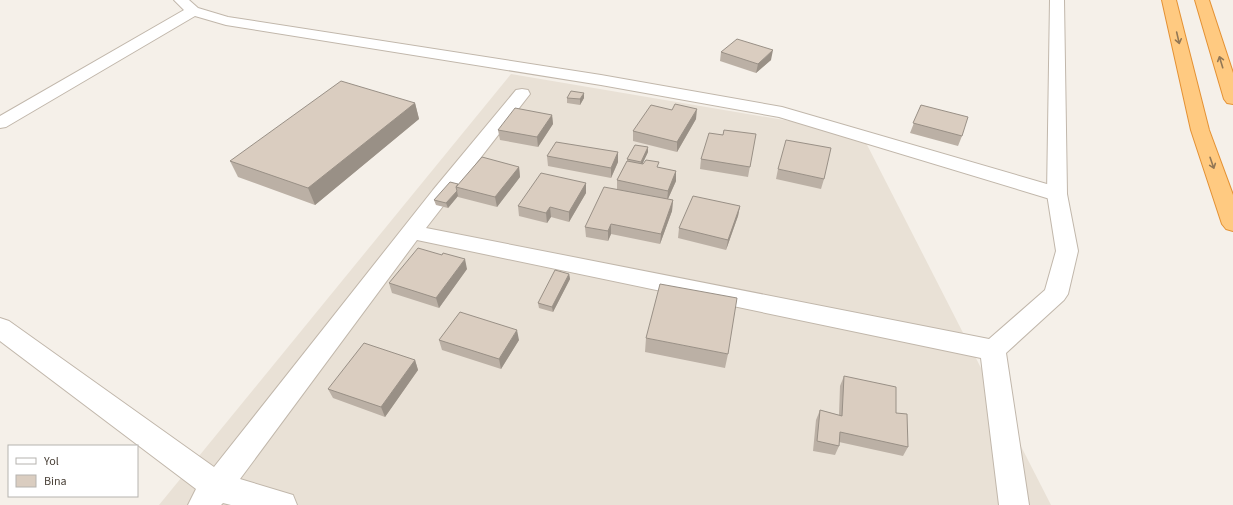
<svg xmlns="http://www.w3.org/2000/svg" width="1233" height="505" font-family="'Source Sans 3',sans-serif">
<rect width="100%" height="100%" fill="#f5f0e9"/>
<!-- residential -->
<path fill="#e9e1d6" d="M511,74L861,133L1051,505H159Z"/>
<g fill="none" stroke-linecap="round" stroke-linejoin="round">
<defs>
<path id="minor" d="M1050,0H1064L1067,194L1078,251L1068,294L1064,300L1006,353L1029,505H999L981,358L417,240L240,479L293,495L297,505H231L223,503L221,505H188L196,489L0,341V318L9,321L214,467L433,190L516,90L522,89L528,90L530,94L426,228L989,339L1045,290L1056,251L1047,194Z"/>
<path id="tertiary" d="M174,0H189L198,8L228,17L601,75L782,107L1064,189L1067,194L1064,199L1057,200L1050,199L779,117L601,85L226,25L195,16L6,127L0,128V116L184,10Z"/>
<path id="trunk" d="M1162,0H1176L1209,130L1233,195V231L1226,229L1222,224L1191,130Z
M1195,0H1209L1233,73V104L1227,103L1224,99Z"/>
</defs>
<!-- minor casing -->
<use href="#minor" stroke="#c1b7ab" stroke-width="2"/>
<!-- tertiary casing -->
<use href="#tertiary" stroke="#c1b7ab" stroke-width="2"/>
<!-- trunk casing -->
<use href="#trunk" stroke="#e49133" stroke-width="2"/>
<!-- minor -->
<use href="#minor" fill="#fff" fill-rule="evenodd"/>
<!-- tertiary -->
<use href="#tertiary" fill="#fff" fill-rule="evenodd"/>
<!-- trunk -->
<use href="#trunk" fill="#ffca81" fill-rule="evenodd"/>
</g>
<!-- wall -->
<path fill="#bbb0a5" d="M721,52L771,60L756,73L720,61Z
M567,98H584L580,105L567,103Z
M415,103L419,119L315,205L238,177L230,161Z
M921,105L962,136L958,146L910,133Z
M552,115L553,124L538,147L500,140L498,130Z
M696,119L677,152L633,141V131Z
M754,144L748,177L700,169L701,159Z
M618,152V162L611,178L548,166L547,156Z
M648,152L642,164L676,171V181L668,199L673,200L672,211L660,244L611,234L608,241L586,237L585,227L617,190V180L627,161V159Z
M519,167L520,177L497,207L458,197V196L448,208L436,205L434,200L458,184Z
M778,169L824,179L821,189L776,179Z
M586,183V193L569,222L551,217L547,223L519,216L518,206Z
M740,206L738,216L726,250L678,238L679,228Z
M467,269L439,308L392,293L389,283Z
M569,274L570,279L553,312L539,308L538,303Z
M646,338L728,354L725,368L645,352Z
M439,340H519L501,369L442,350Z
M415,360L418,370L385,417L333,398L328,389Z
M844,376L896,413L908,447L903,456L839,442V446L835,455L813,451L816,420L820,410L839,415L840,386Z"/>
<!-- shaded-wall -->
<path fill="#999086" d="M773,50L771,60L756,73L758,64Z
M584,93V98L580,105V99Z
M415,103L419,119L315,205L308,188Z
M697,109L696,119L677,152V142Z
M552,115L553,124L538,147L537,137Z
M648,147V152L641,167V162Z
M618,152V162L611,178V168Z
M519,167L520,177L497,207L495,197Z
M676,171V181L667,201L668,191Z
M586,183V193L569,222V212Z
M457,191L458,196L448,208L446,203Z
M673,200L672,211L660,244L661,234Z
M740,206L738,216L726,250L728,240Z
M550,207L551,217L547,223L546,213Z
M611,224V234L608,241V231Z
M465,259L467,269L439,308L436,298Z
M569,274L570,279L553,312L552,307Z
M517,330L519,340L501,369L499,359Z
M415,360L418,370L385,417L381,407Z"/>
<!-- building -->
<path fill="#dacdc0" stroke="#999086" d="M737,39L773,50L758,64L721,52Z
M341,81L415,103L308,188L230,161Z
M571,91L584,93L580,99L567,98Z
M675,104L697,109L677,142L633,131L651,105L672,110Z
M921,105L968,117L962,136L913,123Z
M515,108L552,115L537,137L498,130Z
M724,130L756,134L750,167L701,159L709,133L723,135Z
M786,140L831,148L824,179L778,169Z
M556,142L618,152L611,168L547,156Z
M635,145L648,147L641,162L627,159Z
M482,157L519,167L495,197L456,187Z
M646,160L659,162L657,167L676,171L668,191L617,180L627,161L643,164Z
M541,173L586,183L569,212L550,207L546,213L518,206Z
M450,182L458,184L456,187L457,191L446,203L434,200Z
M604,187L673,200L661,234L611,224L608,231L585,227Z
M693,196L740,206L728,240L679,228Z
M418,248L442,255L443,253L465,259L436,298L389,283Z
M555,270L569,274L552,307L538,303Z
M660,284L737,298L728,354L646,338Z
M460,312L517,330L499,359L439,340Z
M364,343L415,360L381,407L328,389Z
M844,376L896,387V413L907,414L908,447L840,432L839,446L817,441L820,410L842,416Z"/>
<!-- one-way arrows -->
<defs><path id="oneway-shaft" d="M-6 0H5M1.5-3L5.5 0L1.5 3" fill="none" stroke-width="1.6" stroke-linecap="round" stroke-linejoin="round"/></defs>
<g stroke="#927755">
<use href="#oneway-shaft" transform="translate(1178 38) rotate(77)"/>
<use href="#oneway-shaft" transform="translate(1221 62) rotate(-107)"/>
<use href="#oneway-shaft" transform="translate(1212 163) rotate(71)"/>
</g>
<!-- legend -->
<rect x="8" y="445" width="130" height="52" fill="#ffffff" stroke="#b6b3af"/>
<rect x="16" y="458" width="20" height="6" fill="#ffffff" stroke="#b6b3af"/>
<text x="44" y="465" font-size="12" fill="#494037">Yol</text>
<rect x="16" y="475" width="20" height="12" fill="#dacdc0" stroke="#b6b3af"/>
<text x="44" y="485" font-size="12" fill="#494037">Bina</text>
</svg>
